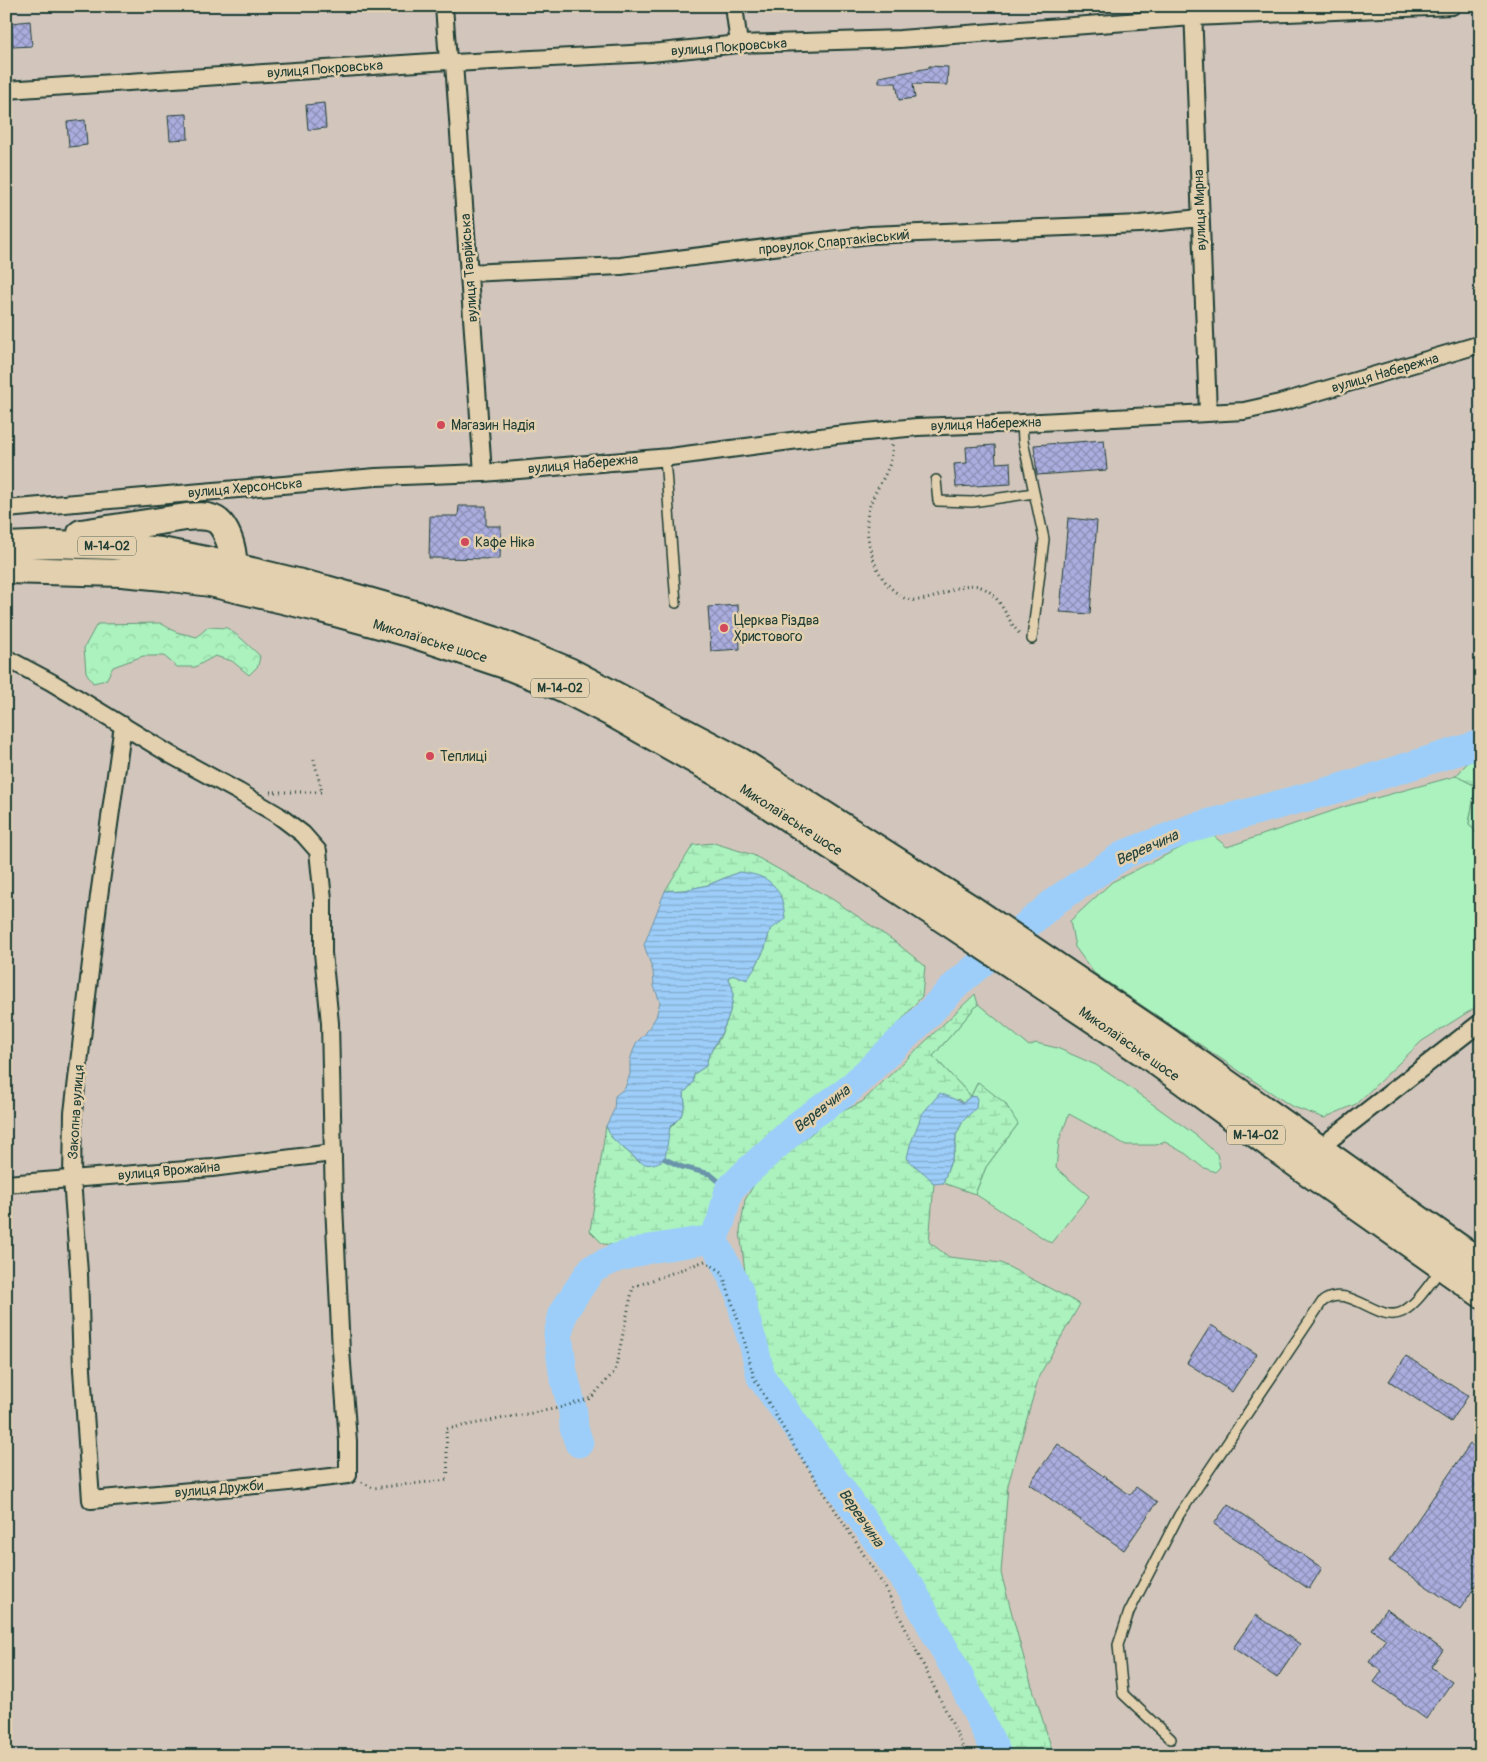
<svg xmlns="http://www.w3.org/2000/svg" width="1487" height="1762" font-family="Pangolin,sans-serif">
<defs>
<pattern id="forest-crowns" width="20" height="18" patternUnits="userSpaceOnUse" patternTransform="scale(1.25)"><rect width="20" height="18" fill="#abf2be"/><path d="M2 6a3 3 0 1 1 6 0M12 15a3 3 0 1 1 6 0" fill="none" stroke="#93d0a4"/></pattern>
<pattern id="wetland-marsh" width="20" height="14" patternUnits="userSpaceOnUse" patternTransform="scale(1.25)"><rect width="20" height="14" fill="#abf2be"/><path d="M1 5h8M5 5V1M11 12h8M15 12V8" fill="none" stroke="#93d0a4"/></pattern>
<pattern id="water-rules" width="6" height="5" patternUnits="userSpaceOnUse" patternTransform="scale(1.25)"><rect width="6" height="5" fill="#9dcef9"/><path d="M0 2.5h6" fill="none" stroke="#7fa8ca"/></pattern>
<pattern id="building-cross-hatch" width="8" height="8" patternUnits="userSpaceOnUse" patternTransform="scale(1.25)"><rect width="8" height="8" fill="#abadde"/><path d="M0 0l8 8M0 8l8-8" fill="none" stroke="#8b8eb5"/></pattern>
</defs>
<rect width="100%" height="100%" fill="#d2c6bc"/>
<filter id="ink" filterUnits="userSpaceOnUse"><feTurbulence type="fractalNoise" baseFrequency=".02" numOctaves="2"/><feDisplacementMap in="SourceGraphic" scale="10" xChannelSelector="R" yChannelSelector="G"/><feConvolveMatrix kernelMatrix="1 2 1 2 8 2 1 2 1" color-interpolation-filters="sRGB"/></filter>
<g filter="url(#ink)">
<!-- grass -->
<path fill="#abf2be" stroke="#659879" d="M1456,776L1476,786L1469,823L1481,839V1004L1422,1041L1356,1104L1324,1118L1291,1106L1094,973L1075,947L1070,921L1112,882L1210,833L1227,847L1347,806Z
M978,1004L1029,1046L1036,1043L1057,1048L1096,1065L1126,1085L1197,1136L1217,1154L1220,1167L1215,1172L1202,1167L1186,1154L1165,1142L1156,1145H1126L1069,1114L1059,1141L1056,1168L1089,1196L1051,1243L975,1194L986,1167L1018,1124L978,1082L971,1096L933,1056Z"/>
<!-- forest -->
<path fill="url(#forest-crowns)" stroke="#659879" d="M160,623L176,632L197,637L208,627L227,628L242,639L260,656L258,666L249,675L232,661L215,656L195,667H177L164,656H143L113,667L106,680L93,683L86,672L84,648L97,624Z
M1481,759V839L1469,824L1476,786L1456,776L1469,761Z"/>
<!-- wetland -->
<path fill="url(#wetland-marsh)" stroke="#659879" d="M714,843L753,855L832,899L894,941L925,966L922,996L863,1065L755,1149L732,1171L720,1192V1211L714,1226L704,1232L633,1246L603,1244L590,1231L606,1126L611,1137L639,1162L681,1116L685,1104L684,1093L693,1083L694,1074L706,1066C709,1052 710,1053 718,1041C724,1030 734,1005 733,992C733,987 730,982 728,977L755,968L765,948L770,930L739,872L708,885L685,890L665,891L693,845Z
M975,994L978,1004L933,1056L971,1096L978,1082L1005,1103L1018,1124L986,1167L975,1194L943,1183L955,1150L956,1135L963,1121L976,1108L971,1096L963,1103L958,1099L913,1165L927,1174L934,1184L929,1242L949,1257L1001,1263L1080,1304L1039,1376L1008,1485L1001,1573L1027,1670L1054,1756H998L983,1716L903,1588L782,1414L747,1289L740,1231L745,1200L759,1176L833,1116L862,1102Z"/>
<!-- water -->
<path fill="url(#water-rules)" stroke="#6b94aa" d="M739,872C770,875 783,887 785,919L770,930L765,948L755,968L747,980L735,975L728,977C730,982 733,987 733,992C734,1005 724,1030 717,1041C710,1053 709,1052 706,1066L694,1074L693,1083L684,1093L685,1104L681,1116L670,1127L665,1159C646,1170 640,1163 626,1150C615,1141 612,1140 606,1126L614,1110L615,1096L625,1088L630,1074V1060L636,1043L645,1034L656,1017L660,1002L654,986L653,971L644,945L665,891L685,890L708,885Z
M940,1093L963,1103L971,1096L977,1097L976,1108L963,1121L956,1135L955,1149L943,1183L934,1184C926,1172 916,1169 907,1158L910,1145L922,1114Z"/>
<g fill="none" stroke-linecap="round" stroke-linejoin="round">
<!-- stream -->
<path stroke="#6b94aa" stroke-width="5" d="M665,1159L682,1167L710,1174L729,1190"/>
<!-- river -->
<path stroke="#9dcef9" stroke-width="29" d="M579,1443L574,1428L573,1412L563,1372L558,1335L563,1313L575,1294L592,1269L616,1258L649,1249L713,1239
M998,1756L960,1678L911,1588L761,1377L754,1346L746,1321L739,1291L713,1239L721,1221L729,1190L747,1172L802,1122L846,1092L917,1025L960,981L1058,899L1125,854L1192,828L1333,790L1481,744"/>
</g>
<!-- building -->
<path fill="url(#building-cross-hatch)" stroke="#1f3d34" d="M30,21L32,46L13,47L11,23Z
M929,66L948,67L947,85L913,84L915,98L899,100L896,83H879V77L929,68Z
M324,103L326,128L308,130L306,105Z
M187,114L188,139L170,140L168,115Z
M85,120L87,145L69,147L67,122Z
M1104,440L1107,470L1037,475L1034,445Z
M995,445L996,463L1010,462L1011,484L956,487L954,464L967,463L966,447Z
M459,506H486V526H501L500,559L429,558L430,516H458Z
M1068,518L1097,521L1090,614L1060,612Z
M738,605L740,649L711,651L708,607Z
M1211,1325L1257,1354L1232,1392L1187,1363Z
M1406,1356L1468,1396L1451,1422L1389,1381Z
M1058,1444L1130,1495L1136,1487L1157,1502L1124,1550L1029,1484Z
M1470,1444L1481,1451V1578L1460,1609L1389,1561Z
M1228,1504L1322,1568L1309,1589L1214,1524Z
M1386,1609L1443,1650L1431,1667L1452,1682L1426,1719L1374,1682L1382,1671L1369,1662L1386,1639L1371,1629Z
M1256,1615L1300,1644L1277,1678L1233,1648Z"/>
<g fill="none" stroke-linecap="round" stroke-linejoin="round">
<defs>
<path id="lane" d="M1022,423L1023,441L1044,539L1032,639
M665,458L676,603
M936,480L938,501L972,502L1034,493
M1171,1739L1123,1694L1118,1645L1129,1612L1179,1515L1322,1302C1348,1281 1378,1324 1402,1312C1418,1303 1430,1283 1441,1269"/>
<path id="street" d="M444,6L448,61
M734,6L739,44
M1193,8L1208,413
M454,63L483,473
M6,90L448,61L454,63L651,53L739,44L900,39L1193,17L1452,6
M469,273L621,266L870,235L1140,224L1200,218
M6,509L376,477L483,473L670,457L836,435L917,427L1022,423L1244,411L1280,403L1481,344
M6,658L51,682L171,755L239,792L278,815L303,834L318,851L323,899V953L330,1023L334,1204L341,1351L348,1441V1475L279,1483L91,1500L82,1370L79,1273L72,1179L73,1113L99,896L123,725
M1318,1149L1481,1022
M6,1184L212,1168L332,1153"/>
<path id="primary" d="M81,533L186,517C196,516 207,515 216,520C229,527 244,576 221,574
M6,546L54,544L113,546L161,551L206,560L326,589L421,616L494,640L569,671L740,761L972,909L1166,1040L1481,1263
M6,570L122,573L164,577L210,583L321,609L409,633L505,665L560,687L613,714L730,780L949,923L1151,1058L1302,1168L1481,1294"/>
</defs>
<!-- lane casing -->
<use href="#lane" stroke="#1f3d34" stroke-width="12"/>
<!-- street casing -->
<use href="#street" stroke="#1f3d34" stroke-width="20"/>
<!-- primary casing -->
<use href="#primary" stroke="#1f3d34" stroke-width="30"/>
<!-- path -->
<path stroke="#1f3d34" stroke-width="3" stroke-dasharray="1 4" stroke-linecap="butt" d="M892,445C895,475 865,493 867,526C868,550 877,579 897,593C900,595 904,599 907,599C912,601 921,600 926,599C944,596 963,580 981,587C1002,595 1006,621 1021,635
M270,792H322L313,756
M362,1482L373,1488L448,1480L446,1429L559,1408L591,1398L615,1371L633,1287L705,1261L722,1272L742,1332L754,1378L792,1443L886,1589L968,1756"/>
<!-- lane -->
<use href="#lane" stroke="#e2d0ae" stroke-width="9"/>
<!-- street -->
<use href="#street" stroke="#e2d0ae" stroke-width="16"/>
<!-- primary -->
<use href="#primary" stroke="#e2d0ae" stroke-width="26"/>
</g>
</g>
<!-- markers -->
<g fill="#d1495b" stroke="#e2d0ae" stroke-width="2">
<circle cx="441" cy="425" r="5"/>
<circle cx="465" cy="542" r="5"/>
<circle cx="724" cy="628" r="5"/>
<circle cx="430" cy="756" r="5"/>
</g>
<g text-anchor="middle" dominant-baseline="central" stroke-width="5" stroke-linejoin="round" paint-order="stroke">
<!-- shield labels -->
<g fill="#e2d0ae" stroke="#5a6959" stroke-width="1">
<rect x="78" y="536.5" width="58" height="19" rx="4"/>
<rect x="531" y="678.5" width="58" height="19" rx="4"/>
<rect x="1227" y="1125.5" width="58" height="19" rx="4"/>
</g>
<g font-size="12" font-weight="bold" fill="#1f3d34">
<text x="107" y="546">М-14-02</text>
<text x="560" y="688">М-14-02</text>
<text x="1256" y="1135">М-14-02</text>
</g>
<!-- street labels -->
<g font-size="14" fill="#1f3d34" stroke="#e2d0ae">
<text transform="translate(729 47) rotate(-4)">вулиця Покровська</text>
<text transform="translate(325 69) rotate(-4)">вулиця Покровська</text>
<text transform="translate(1200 210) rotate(-92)">вулиця Мирна</text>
<text transform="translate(834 242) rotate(-6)">провулок Спартаківський</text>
<text transform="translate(469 268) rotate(-94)">вулиця Таврійська</text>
<text transform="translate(1385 373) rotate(-16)">вулиця Набережна</text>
<text transform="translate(986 424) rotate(-2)">вулиця Набережна</text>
<text transform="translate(583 464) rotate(-5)">вулиця Набережна</text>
<text transform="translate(245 488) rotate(-5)">вулиця Херсонська</text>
<text transform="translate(430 641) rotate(17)">Миколаївське шосе</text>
<text transform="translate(791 820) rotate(33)">Миколаївське шосе</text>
<text transform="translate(1129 1044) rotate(35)">Миколаївське шосе</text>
<text transform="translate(76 1112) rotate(-86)">Закопна вулиця</text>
<text transform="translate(169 1171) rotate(-5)">вулиця Врожайна</text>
<text transform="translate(219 1489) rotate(-5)">вулиця Дружби</text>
</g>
<!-- poi labels -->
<g font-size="14" fill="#1f3d34" stroke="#e2d0ae" text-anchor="start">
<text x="451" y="425">Магазин Надія</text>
<text x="475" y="542">Кафе Ніка</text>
<text x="734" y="620">Церква Різдва<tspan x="734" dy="16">Христового</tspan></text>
<text x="440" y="756">Теплиці</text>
</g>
<!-- water labels -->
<g font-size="15" font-style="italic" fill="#25443e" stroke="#e2d0ae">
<text transform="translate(1147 848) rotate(-24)">Веревчина</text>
<text transform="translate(822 1109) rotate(-38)">Веревчина</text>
<text transform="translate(861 1518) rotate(55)">Веревчина</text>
</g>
</g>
<!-- margin -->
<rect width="1487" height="1762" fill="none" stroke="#e2d0ae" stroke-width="25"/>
<rect x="12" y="12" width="1462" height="1737" fill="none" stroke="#1f3d34" stroke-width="2" filter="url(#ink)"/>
</svg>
